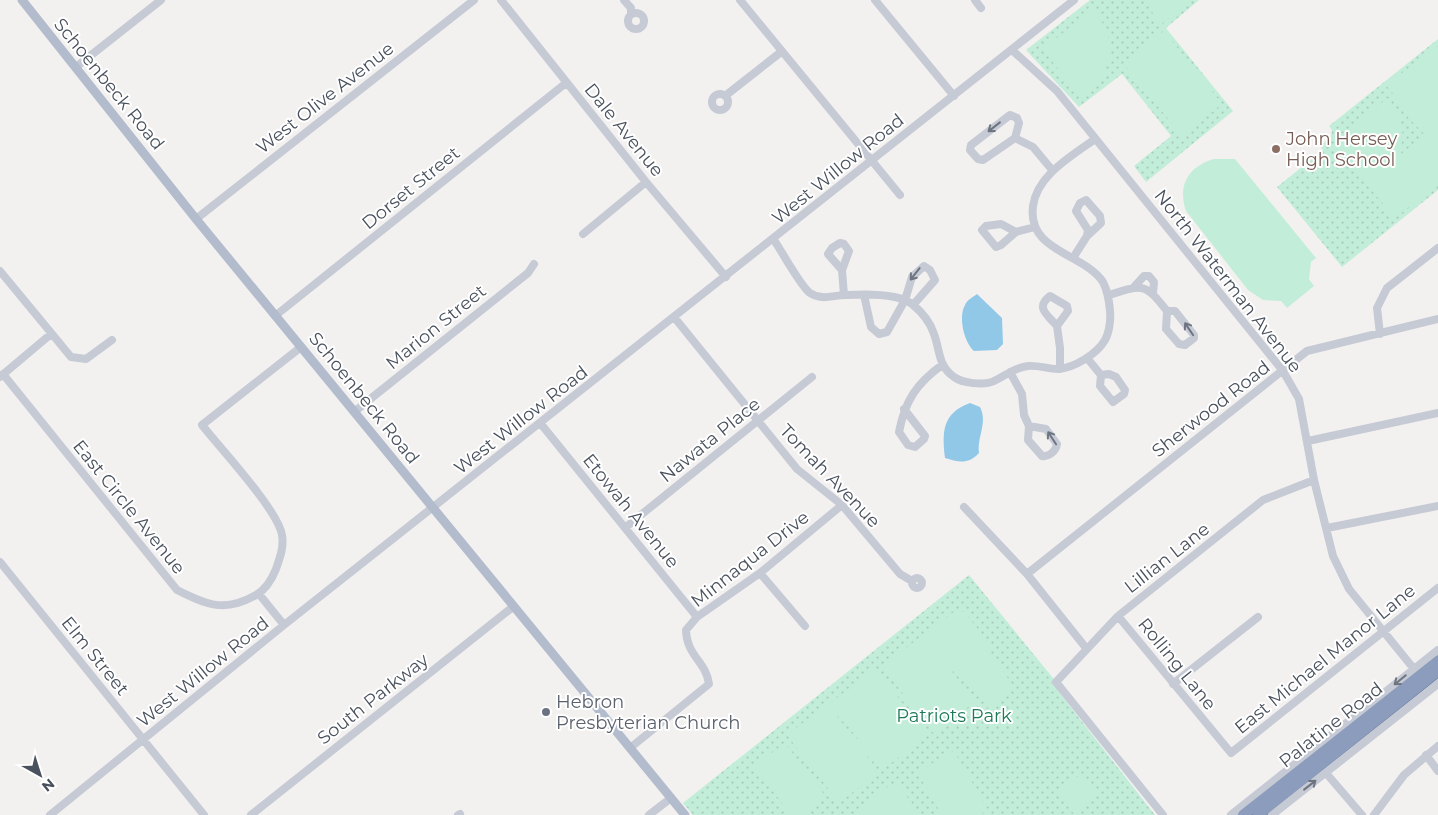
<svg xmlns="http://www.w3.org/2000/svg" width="1438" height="815" font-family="Montserrat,sans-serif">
<defs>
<pattern id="green-dots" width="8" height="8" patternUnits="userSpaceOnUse" patternTransform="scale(1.25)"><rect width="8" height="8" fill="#c2edd9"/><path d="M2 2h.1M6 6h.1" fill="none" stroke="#a8cdbd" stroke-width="1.8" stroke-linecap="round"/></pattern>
</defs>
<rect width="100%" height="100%" fill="#f3f1f0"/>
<!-- green -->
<path fill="url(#green-dots)" d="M1090,0H1199L1166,28L1233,111L1146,182L1134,166L1171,136L1122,74L1079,107L1026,50Z
M1438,39V190L1342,267L1277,187L1323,150L1320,146L1331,136L1332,130L1329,126Z
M969,575L1053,678L1058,691L1155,815H693L683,803Z"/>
<!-- pitch -->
<path fill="#c2edd9" d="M1147,0H1191L1160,25L1153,14Z
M1093,10C1121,41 1112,74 1082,100L1045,52L1046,46Z
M1164,31L1222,104L1182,136L1123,63Z
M1438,46V184L1395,218L1336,148V139L1388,98C1403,116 1405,132 1400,155L1425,135L1404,113L1398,100L1386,85Z
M1214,159H1235L1316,258L1311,262L1309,279L1314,286L1287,308L1281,301L1263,300L1248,290L1186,211C1177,185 1189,166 1214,159Z
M955,611L964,612L991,645L988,651L1015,688L988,708L958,669H950L975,702L933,733L882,666Z
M876,668L927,736L882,770L830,703Z
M828,704L879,772L839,803L787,735Z
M785,743L826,797L803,815H791L754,766Z
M954,751L988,810L979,815H942L917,772Z
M1081,774L1098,795L1074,814L1057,793Z
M890,785H898L921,815H852Z"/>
<!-- water -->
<path fill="#92c8e7" d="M977,294L1002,318L1003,344L997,350L974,351C964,342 958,317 965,305C967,300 973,297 977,294Z
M970,403L980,407C988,423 977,436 979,453C968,465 958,462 945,458C942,432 942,413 970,403Z"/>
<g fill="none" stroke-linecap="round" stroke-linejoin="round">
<defs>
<path id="highway" d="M1243,815L1438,661
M1258,815L1438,671"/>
</defs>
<!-- highway casing -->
<use href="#highway" stroke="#7787a7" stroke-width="12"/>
<!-- minor -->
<path stroke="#c5cad4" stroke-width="8" d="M501,0L646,182L726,277
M624,0L631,8V14
M740,0L900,195
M875,0L954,96
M975,0L981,8
M628 21a8 8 0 1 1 16 0a8 8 0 1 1-16 0Z
M1012,50L1057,91L1283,371L1299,399L1314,480L1333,556L1349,589L1414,669
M76,67L161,0
M712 102a8 8 0 1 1 16 0a8 8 0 1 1-16 0Z
M725,96L781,52
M1015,138L1019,123L1017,118L1010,115L971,145L970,150L978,159L983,160L1015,138L1033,147L1053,171
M196,219L474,0
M1016,232L1001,224L986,226L982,230L996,247L1001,245L1016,232L1035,227
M583,234L646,182
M774,240C781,250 801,287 810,293C822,301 833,295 846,295C864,294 898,293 912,304C922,312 930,322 934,334C940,350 938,366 954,377C962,383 984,386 994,381C1005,376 1015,367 1028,366C1038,365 1048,369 1058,369C1074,368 1097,354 1105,340C1109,333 1111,320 1110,311C1109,300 1108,292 1103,282C1084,253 1027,252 1033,206C1037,175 1072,156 1095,139
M1073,258L1087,236L1101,223L1100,216L1086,200L1080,203L1076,211L1088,230L1087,236
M842,270L828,254L832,248L840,243L844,244L849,251L842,270L844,295
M0,271L71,357L86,359L112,340
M1134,287L1144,276H1149L1154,282L1153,293
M864,295L871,327L879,334L887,332L905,300L912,277L924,266L930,270L935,280L913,305
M1109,295C1143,284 1145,283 1167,311L1166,329L1179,344L1185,345L1194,338V335L1175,311H1167
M275,316L566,83
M674,317L797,469L842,505L900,574L912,581
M1057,326C1049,316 1034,308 1050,296L1067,306L1068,311L1057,326L1060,348V369
M1380,334L1377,308L1387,288L1438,248
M1087,358L1101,375
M1010,372L1022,394L1024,415L1029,426L1028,440L1042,456C1049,457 1056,451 1057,444L1046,429L1029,426
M3,374L177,590C207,605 225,613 256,595C265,590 272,579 276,569C280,557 284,548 282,535C278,510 220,448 202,425L301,347
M1109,374L1116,377L1125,390L1124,394L1113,402L1100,386L1101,375Z
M0,377L51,334
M904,409L925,436L924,439L915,447L908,445L899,432C905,401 916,384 942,365
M354,412L528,273L534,264
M541,424L697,617
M1308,441L1438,413
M964,507L1027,574L1086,648
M626,527L812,377
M1327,528L1438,506
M0,562L204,815
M760,573L805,626
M1027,574L1307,351L1438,319
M912 583a5 5 0 1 1 10 0a5 5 0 1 1-10 0Z
M259,594L284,625
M1118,616L1231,753L1438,588
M1173,684L1258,617
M630,748L709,684C706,661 687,657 686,630L697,617L760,573L842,505
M1426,755L1438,771
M1326,773L1362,815
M50,815L284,625L1074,0
M251,815L514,606
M458,815L460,814
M649,815L671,798
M1163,815L1056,682L1118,616L1263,500L1314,480
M1231,815L1438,650
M1272,815L1438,684
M1374,815L1404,775L1438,746"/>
<!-- major -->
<path stroke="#b2bccd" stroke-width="9" d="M22,0L196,219L685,815"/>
<!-- highway -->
<use href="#highway" stroke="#8b9cbc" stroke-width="10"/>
</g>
<!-- one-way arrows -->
<defs><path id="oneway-shaft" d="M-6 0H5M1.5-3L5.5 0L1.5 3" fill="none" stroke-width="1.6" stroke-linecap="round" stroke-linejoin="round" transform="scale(1.25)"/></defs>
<g stroke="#6e7581">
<use href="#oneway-shaft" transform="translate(994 127) rotate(142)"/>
<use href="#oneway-shaft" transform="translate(915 274) rotate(128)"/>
<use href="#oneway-shaft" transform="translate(1189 329) rotate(-124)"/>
<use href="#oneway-shaft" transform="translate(1052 438) rotate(-123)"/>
<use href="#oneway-shaft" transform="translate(1400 680) rotate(141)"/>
<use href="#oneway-shaft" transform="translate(1310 785) rotate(-38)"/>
</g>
<!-- markers -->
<circle fill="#8d6e63" stroke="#fff" stroke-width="2" cx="1276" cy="149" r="5"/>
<circle fill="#6b7280" stroke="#fff" stroke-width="2" cx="546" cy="712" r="5"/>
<g text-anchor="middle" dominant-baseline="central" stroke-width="4" stroke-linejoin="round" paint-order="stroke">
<!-- street labels -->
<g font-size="18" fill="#49515d" stroke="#fff">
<text transform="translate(109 84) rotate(51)">Schoenbeck Road</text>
<text transform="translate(325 98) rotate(-38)">West Olive Avenue</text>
<text transform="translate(624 130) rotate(51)">Dale Avenue</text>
<text transform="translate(838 169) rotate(-39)">West Willow Road</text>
<text transform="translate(411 188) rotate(-39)">Dorset Street</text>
<text transform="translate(1228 281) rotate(52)">North Waterman Avenue</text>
<text transform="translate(436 327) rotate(-39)">Marion Street</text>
<text transform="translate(364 398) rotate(51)">Schoenbeck Road</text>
<text transform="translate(1211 409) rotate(-38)">Sherwood Road</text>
<text transform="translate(521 420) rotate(-38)">West Willow Road</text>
<text transform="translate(710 440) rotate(-39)">Nawata Place</text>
<text transform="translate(830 476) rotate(46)">Tomah Avenue</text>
<text transform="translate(129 507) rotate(51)">East Circle Avenue</text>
<text transform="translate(631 511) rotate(51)">Etowah Avenue</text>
<text transform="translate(1167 558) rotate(-38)">Lillian Lane</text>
<text transform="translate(750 559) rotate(-38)">Minnaqua Drive</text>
<text transform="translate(95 656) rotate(51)">Elm Street</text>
<text transform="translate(1325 659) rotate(-39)">East Michael Manor Lane</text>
<text transform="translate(1177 664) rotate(51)">Rolling Lane</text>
<text transform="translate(203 672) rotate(-39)">West Willow Road</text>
<text transform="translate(373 699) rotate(-38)">South Parkway</text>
<text transform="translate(1331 725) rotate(-38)">Palatine Road</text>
</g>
<!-- education labels -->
<g font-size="18" fill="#785e54" stroke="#fff" text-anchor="start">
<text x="1286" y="139">John Hersey<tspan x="1286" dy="21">High School</tspan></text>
</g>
<!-- worship labels -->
<g font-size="18" fill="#5b616d" stroke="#fff" text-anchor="start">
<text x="556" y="702">Hebron<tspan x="556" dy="21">Presbyterian Church</tspan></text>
</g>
<!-- park labels -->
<g font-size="18" fill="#1d7b5a" stroke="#fff">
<text x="954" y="716">Patriots Park</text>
</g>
</g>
<!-- north arrow -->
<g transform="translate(40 775) rotate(141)" stroke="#ffffff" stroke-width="4" paint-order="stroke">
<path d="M0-4L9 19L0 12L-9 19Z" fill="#49515d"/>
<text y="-8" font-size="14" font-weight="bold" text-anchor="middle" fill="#49515d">N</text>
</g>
</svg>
